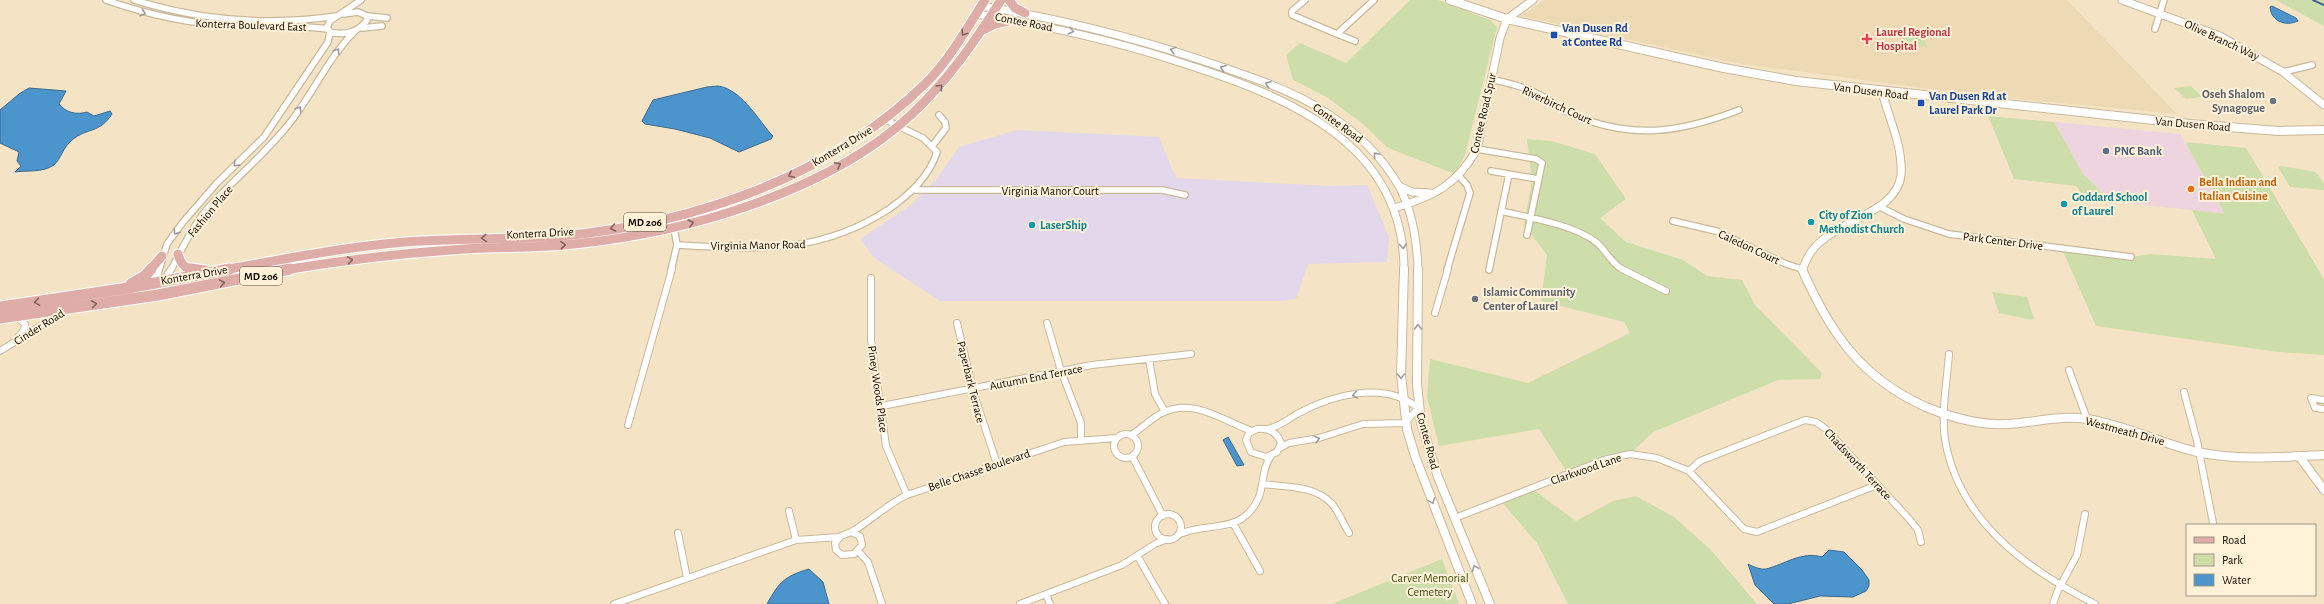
<svg xmlns="http://www.w3.org/2000/svg" width="2324" height="604" font-family="'Alegreya Sans',sans-serif">
<rect width="100%" height="100%" fill="#f4e4c5"/>
<!-- commercial -->
<path fill="#edd4de" d="M2054,122L2180,134L2225,214L2111,201L2083,174Z"/>
<!-- industrial -->
<path fill="#e2d7eb" d="M1017,130L1159,137L1176,178L1330,186L1367,185L1389,237L1387,262L1308,264L1296,299L1281,301H940L874,258L860,239L911,205L939,176L959,147Z"/>
<!-- built -->
<path fill="#edd9b4" d="M1544,0H2067L2177,114L1975,95L1736,63L1521,16Z"/>
<!-- green -->
<path fill="#cddeaa" d="M1410,0H1438L1490,20L1497,27L1465,155L1455,174L1388,148L1363,124L1328,98L1293,80L1286,55L1300,43L1346,63Z
M2276,0H2324V26Z
M1900,32L1923,35L1927,47L1904,44Z
M2191,86L2202,97L2186,99L2174,88Z
M1988,116L2054,122L2083,174L2111,201L2088,202L2076,186L2014,179Z
M1527,139L1551,141L1595,154L1626,199L1600,218L1626,242L1683,260L1707,276L1742,280L1755,305L1822,373L1820,379L1778,380L1653,432L1630,454L1568,474L1539,429L1439,446L1427,397L1430,359L1528,383L1630,333L1624,322L1541,301L1547,255L1524,225L1532,181Z
M2185,142L2246,148L2324,279V355L2278,352L2096,326L2062,249L2131,257L2150,254L2216,259L2192,210L2225,214Z
M2281,166L2316,172L2324,183V190L2290,187L2278,167Z
M1992,292L2027,297L2034,318L2032,320L1999,313Z
M1531,488L1576,521L1613,501L1636,496L1674,517L1711,550L1757,604H1568L1537,543L1500,500Z
M1442,559L1459,604H1332Z"/>
<!-- water -->
<path fill="#4c95cc" stroke="#3a6b8f" d="M2272,6L2296,18L2298,21C2285,27 2271,21 2270,7Z
M718,86C740,89 756,116 770,133L773,136L771,139L739,152L710,138L675,129L645,124L642,121L653,100L707,87Z
M29,88L66,91L59,104C66,113 77,115 87,112L94,116L110,111L112,114C99,134 88,127 72,140C63,147 61,159 54,165C42,173 28,170 15,172L21,166L17,161L19,152L0,143V110L19,94Z
M1228,437L1244,465L1237,466L1223,440Z
M1829,550L1844,552L1862,570L1869,580V586L1866,591L1853,597L1820,596L1788,604H1774L1755,585L1748,564C1752,566 1760,570 1766,569C1785,564 1802,551 1822,557Z
M809,569L823,582L829,604H767C779,582 785,576 809,569Z"/>
<g fill="none" stroke-linecap="round" stroke-linejoin="round">
<!-- stream -->
<path stroke="#3a6b8f" stroke-width="2" d="M2313,0L2324,5"/>
<defs>
<path id="minor-far1" d="M106,0C148,15 190,24 235,26C266,27 297,25 327,29
M134,0C201,21 268,26 337,16
M1305,0L1292,11V15L1337,34L1374,0
M343,14L358,12L367,16V20C359,32 344,36 330,32L327,27L330,21L361,0
M367,16L387,18
M362,28L382,26
M2155,29L2164,0
M1337,34L1355,41
M2283,72L2312,65
M1491,79C1508,83 1525,87 1540,95C1551,101 1560,109 1571,114C1632,140 1679,133 1739,110
M933,145L946,128L945,122L939,115
M1477,149L1536,159L1542,163L1527,235
M1491,171L1538,179
M915,190H1162L1185,195
M1880,207L1904,219L1949,234L2131,257
M1501,211C1530,218 1572,224 1596,242C1606,250 1612,265 1624,270
M1673,221L1716,231L1786,264L1802,269
M677,245C757,249 819,255 889,209C910,194 929,177 937,152L923,138L886,120
M159,270L167,244L183,222L217,183L264,137L328,42L330,32
M171,270C182,249 192,227 208,208C235,178 267,153 292,120C314,91 329,57 355,31
M671,270L677,245L672,217
M1447,270L1470,193L1467,185L1460,177
M1489,270L1509,174"/>
<path id="minor" d="M1622,269L1666,291
M871,278V340L886,446L907,495
M155,284L159,269
M155,294L171,269
M1435,313L1448,269
M15,316L25,324L24,330L18,337
M957,323L974,394L997,464
M1047,323L1061,371L1081,423V438
M0,351L63,312
M1949,354C1947,383 1940,416 1946,445C1962,524 2029,570 2095,604
M1149,359L1155,394L1165,412
M2069,370L2087,419
M2184,392L2197,441L2213,523
M2324,400L2311,398L2315,408L2324,409
M882,406L1092,365L1191,354
M628,425L672,269
M1257,429C1269,428 1277,432 1281,443L1277,452L1266,457L1251,452L1246,440L1249,433Z
M1267,429C1279,427 1287,420 1297,414C1332,395 1384,380 1418,408L1405,423L1363,424L1319,438L1289,443L1280,448
M1114 446a12 12 0 1 1 24 0a12 12 0 1 1-24 0Z
M1131,435C1143,428 1152,417 1164,412C1195,398 1223,421 1252,431
M1132,456L1163,516
M1689,471L1700,461L1805,420L1816,422L1826,429L1910,520L1918,530L1921,542
M1262,484C1285,487 1315,485 1332,504C1339,512 1343,523 1349,533
M789,511L796,540
M1155 527a13 13 0 1 1 26 0a13 13 0 1 1-26 0Z
M1455,518L1604,460L1630,454L1657,458L1689,471L1744,529L1757,532L1877,485
M1233,523L1260,571
M851,532C871,521 886,505 907,495L1064,442L1117,438
M851,532L860,536L862,545L854,554L842,555L836,550L835,543L841,536Z
M678,533L687,578
M1180,534C1209,521 1242,536 1259,497C1264,483 1262,468 1271,456
M858,551L868,562L882,604
M1138,557L1165,604
M1046,594L1050,604
M614,604L796,540L839,537
M1020,604L1122,565L1155,544L1167,539
M2053,604L2058,590L2077,555L2085,514"/>
<path id="tertiary-far1" d="M2122,0L2220,36L2283,72L2324,105
M981,6C1062,19 1141,39 1219,66C1251,77 1284,88 1314,105C1344,123 1373,146 1392,175C1412,203 1417,238 1418,270
M977,14C1048,26 1117,41 1185,64C1288,97 1404,143 1404,270
M1399,186L1412,192L1430,193
M1394,208C1433,197 1457,185 1477,149L1500,38L1507,19L1533,0
M1803,270C1803,266 1806,261 1808,257C1826,221 1897,216 1901,175C1903,146 1889,119 1882,92"/>
<path id="tertiary" d="M1404,269L1401,375L1407,429L1415,456L1472,604
M1418,269L1417,384L1421,423L1438,477L1490,604
M1802,269C1830,333 1861,378 1926,407C1948,416 1971,423 1994,424C2025,426 2056,414 2087,419C2125,425 2160,443 2197,452C2239,461 2282,457 2324,455
M2299,456L2324,490"/>
<path id="secondary" d="M1450,0L1507,19L1724,68L1796,81L2190,124L2279,131L2324,130"/>
<path id="primary-far1" d="M1009,0L1015,8L1025,13
M983,30L995,24L1013,20
M178,254C182,268 187,269 200,270
M150,270L162,256
M224,270C284,259 344,247 405,242C457,238 509,240 561,236C693,224 830,177 926,83C950,59 967,28 985,0
M284,270C344,260 404,253 465,249C501,247 538,248 574,244C685,233 829,192 912,114C948,80 975,42 1001,0"/>
<path id="primary" d="M191,269L205,271
M131,284L145,276L151,269
M0,307L128,288L230,269
M0,318L158,295L290,269"/>
</defs>
<!-- minor-far1 casing -->
<use href="#minor-far1" stroke="#c9b99b" stroke-width="8"/>
<!-- minor casing -->
<use href="#minor" stroke="#c9b99b" stroke-width="8"/>
<!-- tertiary-far1 casing -->
<use href="#tertiary-far1" stroke="#c9b99b" stroke-width="9"/>
<!-- tertiary casing -->
<use href="#tertiary" stroke="#c9b99b" stroke-width="10"/>
<!-- secondary casing -->
<use href="#secondary" stroke="#c9b99b" stroke-width="10"/>
<!-- primary-far1 casing -->
<use href="#primary-far1" stroke="#fff" stroke-width="11"/>
<!-- primary casing -->
<use href="#primary" stroke="#fff" stroke-width="13"/>
<!-- minor-far1 -->
<use href="#minor-far1" stroke="#fff" stroke-width="5.5"/>
<!-- minor -->
<use href="#minor" stroke="#fff" stroke-width="6"/>
<!-- tertiary-far1 -->
<use href="#tertiary-far1" stroke="#fff" stroke-width="7"/>
<!-- tertiary -->
<use href="#tertiary" stroke="#fff" stroke-width="8"/>
<!-- secondary -->
<use href="#secondary" stroke="#fff" stroke-width="8"/>
<!-- primary-far1 -->
<use href="#primary-far1" stroke="#dfada7" stroke-width="9"/>
<!-- primary -->
<use href="#primary" stroke="#dfada7" stroke-width="11"/>
</g>
<!-- one-way arrows -->
<defs><path id="oneway-chevron" d="M-2-3.5L2.5 0L-2 3.5" fill="none" stroke-width="1.6" stroke-linecap="round" stroke-linejoin="round"/></defs>
<g stroke="#9f9d9a">
<use href="#oneway-chevron" transform="translate(143 13) rotate(17)"/>
<use href="#oneway-chevron" transform="translate(1071 31) rotate(14)"/>
<use href="#oneway-chevron" transform="translate(1173 50) rotate(-163)"/>
<use href="#oneway-chevron" transform="translate(337 51) rotate(-57)"/>
<use href="#oneway-chevron" transform="translate(1223 68) rotate(-160)"/>
<use href="#oneway-chevron" transform="translate(1268 84) rotate(-160)"/>
<use href="#oneway-chevron" transform="translate(299 109) rotate(-57)"/>
<use href="#oneway-chevron" transform="translate(1376 155) rotate(-131)"/>
<use href="#oneway-chevron" transform="translate(236 164) rotate(136)"/>
<use href="#oneway-chevron" transform="translate(176 232) rotate(125)"/>
<use href="#oneway-chevron" transform="translate(1403 246) rotate(86)"/>
<use href="#oneway-chevron" transform="translate(1418 327) rotate(-88)"/>
<use href="#oneway-chevron" transform="translate(1401 376) rotate(88)"/>
<use href="#oneway-chevron" transform="translate(1355 395) rotate(170)"/>
<use href="#oneway-chevron" transform="translate(1317 439) rotate(-16)"/>
<use href="#oneway-chevron" transform="translate(1432 501) rotate(69)"/>
<use href="#oneway-chevron" transform="translate(1475 568) rotate(-112)"/>
</g>
<g stroke="#82645d">
<use href="#oneway-chevron" transform="translate(964 33) rotate(123)"/>
<use href="#oneway-chevron" transform="translate(940 87) rotate(-46)"/>
<use href="#oneway-chevron" transform="translate(838 165) rotate(-28)"/>
<use href="#oneway-chevron" transform="translate(791 175) rotate(155)"/>
<use href="#oneway-chevron" transform="translate(691 223) rotate(-14)"/>
<use href="#oneway-chevron" transform="translate(613 228) rotate(169)"/>
<use href="#oneway-chevron" transform="translate(484 238) rotate(178)"/>
<use href="#oneway-chevron" transform="translate(563 245) rotate(-4)"/>
<use href="#oneway-chevron" transform="translate(350 260) rotate(-9)"/>
<use href="#oneway-chevron" transform="translate(222 283) rotate(-10)"/>
<use href="#oneway-chevron" transform="translate(37 302) rotate(171)"/>
<use href="#oneway-chevron" transform="translate(94 304) rotate(-9)"/>
</g>
<!-- markers -->
<g fill="#1a4fb4" stroke="#fff2d9" stroke-width="1.5">
<rect x="1550" y="31" width="8" height="8" rx="2"/>
<rect x="1917" y="99" width="8" height="8" rx="2"/>
</g>
<path fill="#e0444e" stroke="#fff2d9" stroke-width="1.5" d="M1865 33h4v4h4v4h-4v4h-4v-4h-4v-4h4z"/>
<g fill="#6b7280" stroke="#fff2d9" stroke-width="1.5">
<circle cx="2273" cy="101" r="4"/>
<circle cx="1475" cy="299" r="4"/>
</g>
<circle fill="#5c6f8a" stroke="#fff2d9" stroke-width="1.5" cx="2106" cy="151" r="4"/>
<circle fill="#e8710a" stroke="#fff2d9" stroke-width="1.5" cx="2191" cy="189" r="4"/>
<g fill="#0f9aa8" stroke="#fff2d9" stroke-width="1.5">
<circle cx="2064" cy="204" r="4"/>
<circle cx="1811" cy="222" r="4"/>
<circle cx="1032" cy="225" r="4"/>
</g>
<g text-anchor="middle" dominant-baseline="central" stroke-width="4" stroke-linejoin="round" paint-order="stroke">
<!-- shield labels -->
<g fill="#fff2d9" stroke="#585042" stroke-width="1">
<rect x="624" y="213" width="42" height="18" rx="3"/>
<rect x="240" y="267" width="42" height="18" rx="3"/>
</g>
<g font-size="11" font-weight="bold" fill="#100a02">
<text x="645" y="222">MD 206</text>
<text x="261" y="276">MD 206</text>
</g>
<!-- street labels -->
<g font-size="12" fill="#100a02" stroke="#fff2d9">
<text transform="translate(1024 22) rotate(11)">Contee Road</text>
<text transform="translate(251 25) rotate(2)">Konterra Boulevard East</text>
<text transform="translate(2222 40) rotate(25)">Olive Branch Way</text>
<text transform="translate(1871 91) rotate(7)">Van Dusen Road</text>
<text transform="translate(1557 105) rotate(25)">Riverbirch Court</text>
<text transform="translate(1483 113) rotate(-77)">Contee Road Spur</text>
<text transform="translate(1338 123) rotate(36)">Contee Road</text>
<text transform="translate(2193 124) rotate(5)">Van Dusen Road</text>
<text transform="translate(842 146) rotate(-31)">Konterra Drive</text>
<text x="1050" y="191">Virginia Manor Court</text>
<text transform="translate(210 211) rotate(-50)">Fashion Place</text>
<text transform="translate(540 233) rotate(-3)">Konterra Drive</text>
<text transform="translate(2003 241) rotate(7)">Park Center Drive</text>
<text transform="translate(758 245) rotate(-1)">Virginia Manor Road</text>
<text transform="translate(1749 247) rotate(25)">Caledon Court</text>
<text transform="translate(194 275) rotate(-10)">Konterra Drive</text>
<text transform="translate(39 327) rotate(-32)">Cinder Road</text>
<text transform="translate(1036 377) rotate(-11)">Autumn End Terrace</text>
<text transform="translate(971 382) rotate(76)">Paperbark Terrace</text>
<text transform="translate(878 389) rotate(82)">Piney Woods Place</text>
<text transform="translate(2125 431) rotate(15)">Westmeath Drive</text>
<text transform="translate(1428 441) rotate(75)">Contee Road</text>
<text transform="translate(1858 464) rotate(47)">Chadsworth Terrace</text>
<text transform="translate(1586 469) rotate(-19)">Clarkwood Lane</text>
<text transform="translate(979 470) rotate(-19)">Belle Chasse Boulevard</text>
</g>
<!-- transit labels -->
<g font-size="12" font-weight="bold" fill="#164399" stroke="#fff2d9" text-anchor="start">
<text x="1562" y="28">Van Dusen Rd<tspan x="1562" dy="14">at Contee Rd</tspan></text>
<text x="1929" y="96">Van Dusen Rd at<tspan x="1929" dy="14">Laurel Park Dr</tspan></text>
</g>
<!-- health labels -->
<g font-size="12" font-weight="bold" fill="#be3a42" stroke="#fff2d9" text-anchor="start">
<text x="1876" y="32">Laurel Regional<tspan x="1876" dy="14">Hospital</tspan></text>
</g>
<!-- worship labels -->
<g font-size="12" font-weight="bold" fill="#5b616d" stroke="#fff2d9" text-anchor="end">
<text x="2265" y="94">Oseh Shalom<tspan x="2265" dy="14">Synagogue</tspan></text>
<text x="1483" y="292" text-anchor="start">Islamic Community<tspan x="1483" dy="14">Center of Laurel</tspan></text>
</g>
<!-- service labels -->
<g font-size="12" font-weight="bold" fill="#4e5e75" stroke="#fff2d9" text-anchor="start">
<text x="2114" y="151">PNC Bank</text>
</g>
<!-- food labels -->
<g font-size="12" font-weight="bold" fill="#c56008" stroke="#fff2d9" text-anchor="start">
<text x="2199" y="182">Bella Indian and<tspan x="2199" dy="14">Italian Cuisine</tspan></text>
</g>
<!-- culture labels -->
<g font-size="12" font-weight="bold" fill="#0d838f" stroke="#fff2d9" text-anchor="start">
<text x="2072" y="197">Goddard School<tspan x="2072" dy="14">of Laurel</tspan></text>
<text x="1819" y="215">City of Zion<tspan x="1819" dy="14">Methodist Church</tspan></text>
<text x="1040" y="225">LaserShip</text>
</g>
<!-- park labels -->
<g font-size="12" fill="#3a490b" stroke="#fff2d9">
<text x="1430" y="578">Carver Memorial<tspan x="1430" dy="14">Cemetery</tspan></text>
</g>
</g>
<!-- legend -->
<rect x="2186" y="524" width="130" height="72" fill="#fff2d9" stroke="#9f9583"/>
<rect x="2194" y="537" width="20" height="6" fill="#dfada7" stroke="#9f9583"/>
<text x="2222" y="544" font-size="12" fill="#100a02">Road</text>
<rect x="2194" y="554" width="20" height="12" fill="#cddeaa" stroke="#9f9583"/>
<text x="2222" y="564" font-size="12" fill="#100a02">Park</text>
<rect x="2194" y="574" width="20" height="12" fill="#4c95cc" stroke="#9f9583"/>
<text x="2222" y="584" font-size="12" fill="#100a02">Water</text>
</svg>
